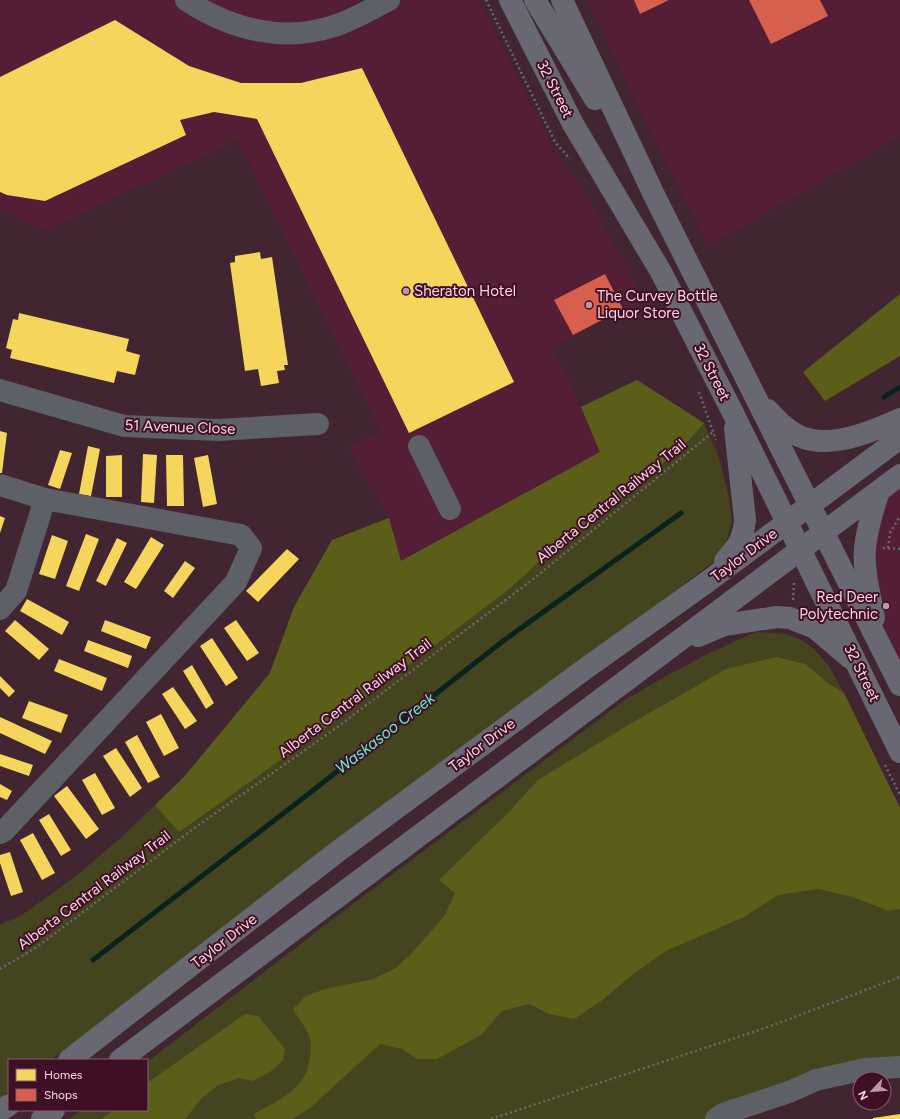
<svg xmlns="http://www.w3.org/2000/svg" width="900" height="1119" font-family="Figtree,sans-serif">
<rect width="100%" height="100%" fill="#412531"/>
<!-- built -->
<path fill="#541e36" d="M0,0H480L553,150L584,191L645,301L553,347L601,452L401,561L389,518L349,448L380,430L238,140L44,231L0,209Z
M588,0H900V136L710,245L651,134Z
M900,475V686L866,571L869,525Z"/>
<!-- green -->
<path fill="#44451f" d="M637,380L704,423L719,458L729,497L732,521L726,542L717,559L239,921L50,1060H9V1091L0,1098V925L22,915L75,877L124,835L184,777L270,673L294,607L332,540L389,518L401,561L600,452L581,407Z
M757,632L785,634L799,639L813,648L829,666L844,693L900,808V1065L729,1109L705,1119H69L81,1110H147V1062L346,909L625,700C668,675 711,650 757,632Z"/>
<!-- forest -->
<path fill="#5a5e19" d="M900,294V356L825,401L803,372Z
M637,380L704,423L689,440L612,508L561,542L508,590L323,730L179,832L155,805L184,777L270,673L294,607L332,540L389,518L401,561L600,452L581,407Z
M777,657L805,664L829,684L844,693L900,808V909L889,911L853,897L818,889L778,895L744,917L666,951L632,975L601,1001L574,1019L549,1014L529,1004L502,1011L481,1035L437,1059H417L402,1049L380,1044L310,1108L292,1119H256L254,1114C279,1100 307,1089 310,1057C311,1050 312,1043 309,1036C308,1031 297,1016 293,1009L306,996L325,989L373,979L396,968L412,953L445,915L455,893L439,880L509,812L538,780L625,727L726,669Z
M245,1014L258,1016L285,1049L283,1061L270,1072L252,1081L239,1078L218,1085L201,1099L185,1119H102L113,1110H147V1083Z"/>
<!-- homes -->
<path fill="#f6d55c" d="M115,20L189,66L241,83H301L362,68L514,382L409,433L257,119L214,112L180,120L186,135L45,201L7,195L0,192V77Z
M260,252L261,259L272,257L288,365H284L285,370L277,371L279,383L261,386L258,369L245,371L230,263L235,262V256Z
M19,313L129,339L126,351L140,355L135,375L117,371L114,383L10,358L12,350L6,348L13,319L18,320Z
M0,431L7,433L2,473H0Z
M88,446L100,449L91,496L79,494Z
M60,450L72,453L60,489L48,485Z
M143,454L157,455L154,503L141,502Z
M122,455V497H106V456Z
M166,455H183L184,506H167Z
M208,455L217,504L203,507L194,458Z
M0,516L5,518L0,533Z
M86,534L99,539L79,591L66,586Z
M52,535L68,541L55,579L39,574Z
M151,537L164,545L136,589L124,582Z
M117,538L127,543L106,586L96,581Z
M287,549L299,559L258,602L246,591Z
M185,561L195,568L173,598L164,591Z
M27,599L69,622L62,635L20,611Z
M15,620L49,649L39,660L5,631Z
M105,620L151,637L146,649L101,631Z
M236,620L259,653L247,661L224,628Z
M212,638L238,678L226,686L200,646Z
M88,640L132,656L128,668L84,651Z
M59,659L107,678L102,691L54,671Z
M192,665L214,703L206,709L183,671Z
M0,676L15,691L9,697L0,688Z
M173,687L197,721L185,729L162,694Z
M29,701L68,715L61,733L22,718Z
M161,714L179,748L164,756L146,722Z
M0,717L52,741L45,754L0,733Z
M137,735L160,777L148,783L125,742Z
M116,748L142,788L130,797L103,756Z
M0,754L33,765L29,776L0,766Z
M95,773L115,808L102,815L82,780Z
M0,784L12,791L7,800L0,797Z
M67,786L99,829L86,839L54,796Z
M49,814L71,850L61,856L39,820Z
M33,833L55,873L42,880L20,840Z
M10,852L23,892L11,896L0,863V855Z
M900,1114V1119H873V1118Z"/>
<!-- shops -->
<path fill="#d6604d" d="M634,0H669L640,14Z
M749,0H820L828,16L771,44Z
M605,274L623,309L573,335L554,300Z"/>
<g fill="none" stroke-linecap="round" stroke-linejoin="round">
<!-- stream -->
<path stroke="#08221d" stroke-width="5" d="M884,397L900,387
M93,960L302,799L503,641L681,513"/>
<!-- path -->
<path stroke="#6d686f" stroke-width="2.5" stroke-dasharray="2 3" stroke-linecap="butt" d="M486,0L555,142L570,159
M699,392L716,440
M883,548L900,549
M888,548L890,533L900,516
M793,600L794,583
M885,765L900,795
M0,969L37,947L193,829L332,731L532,580L713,432
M491,1119L768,1027L900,977"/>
<!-- minor -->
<path stroke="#5d6067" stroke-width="22" d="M186,0C230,29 282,43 334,26C353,20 371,9 389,0
M0,390L124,426L218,430L318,424
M419,446L450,509
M0,485L45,499L241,535L251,548L236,582L4,831L0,833
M0,609L16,591L45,499
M716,1119L723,1114L789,1092L816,1080L865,1069L900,1067"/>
<!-- major -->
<path stroke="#676871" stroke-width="22" d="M510,0L573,124L661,272L733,413L900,752
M535,0L595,99
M562,0L654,195L900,685
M768,410C777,420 786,430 799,436C829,450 871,432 900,419
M725,561C738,546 743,540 745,520L735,428
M874,618C870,595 863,570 865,548C867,528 873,509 879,491
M698,636L724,625L777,617L790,618L815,628L850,658
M69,1060L337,852L589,666L707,582L900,438
M120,1060L900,475
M0,1111L9,1105
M42,1119L54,1110"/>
</g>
<!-- markers -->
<g fill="#b999a4" stroke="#400f26" stroke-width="1.5">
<circle cx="406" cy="291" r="4"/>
<circle cx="589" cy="305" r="4"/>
<circle cx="886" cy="606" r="4"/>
</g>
<g text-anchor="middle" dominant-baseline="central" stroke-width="4" stroke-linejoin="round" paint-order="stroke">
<!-- street labels -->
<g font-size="15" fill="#f9d7e2" stroke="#400f26">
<text transform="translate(555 89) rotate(63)">32 Street</text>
<text transform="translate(712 372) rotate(63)">32 Street</text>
<text transform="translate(180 427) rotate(2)">51 Avenue Close</text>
<text transform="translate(611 501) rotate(-39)">Alberta Central Railway Trail</text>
<text transform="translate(744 555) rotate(-37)">Taylor Drive</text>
<text transform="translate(862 673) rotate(64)">32 Street</text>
<text transform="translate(355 698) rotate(-37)">Alberta Central Railway Trail</text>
<text transform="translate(482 745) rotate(-37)">Taylor Drive</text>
<text transform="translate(94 890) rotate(-37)">Alberta Central Railway Trail</text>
<text transform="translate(224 941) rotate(-38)">Taylor Drive</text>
</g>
<!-- poi labels -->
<g font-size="15" fill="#f9d7e2" stroke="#400f26" text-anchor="start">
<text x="414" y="291">Sheraton Hotel</text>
<text x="597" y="296">The Curvey Bottle<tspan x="597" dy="17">Liquor Store</tspan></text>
<text x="878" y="597" text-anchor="end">Red Deer<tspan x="878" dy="17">Polytechnic</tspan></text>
</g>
<!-- water labels -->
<g font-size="16" font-style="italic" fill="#62f1d0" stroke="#400f26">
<text transform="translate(385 733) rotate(-38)">Waskasoo Creek</text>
</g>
</g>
<!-- legend -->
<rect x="8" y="1059" width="140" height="52" fill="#400f26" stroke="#8a5f71"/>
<rect x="16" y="1069" width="20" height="12" fill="#f6d55c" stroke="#8a5f71"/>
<text x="44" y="1079" font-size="12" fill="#f9d7e2">Homes</text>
<rect x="16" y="1089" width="20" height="12" fill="#d6604d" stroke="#8a5f71"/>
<text x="44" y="1099" font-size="12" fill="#f9d7e2">Shops</text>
<!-- north arrow -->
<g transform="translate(872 1091) rotate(244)"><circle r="19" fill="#400f26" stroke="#8a5f71"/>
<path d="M0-3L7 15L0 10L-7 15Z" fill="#b999a4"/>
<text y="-6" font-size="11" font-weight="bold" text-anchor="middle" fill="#f9d7e2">N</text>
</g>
</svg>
